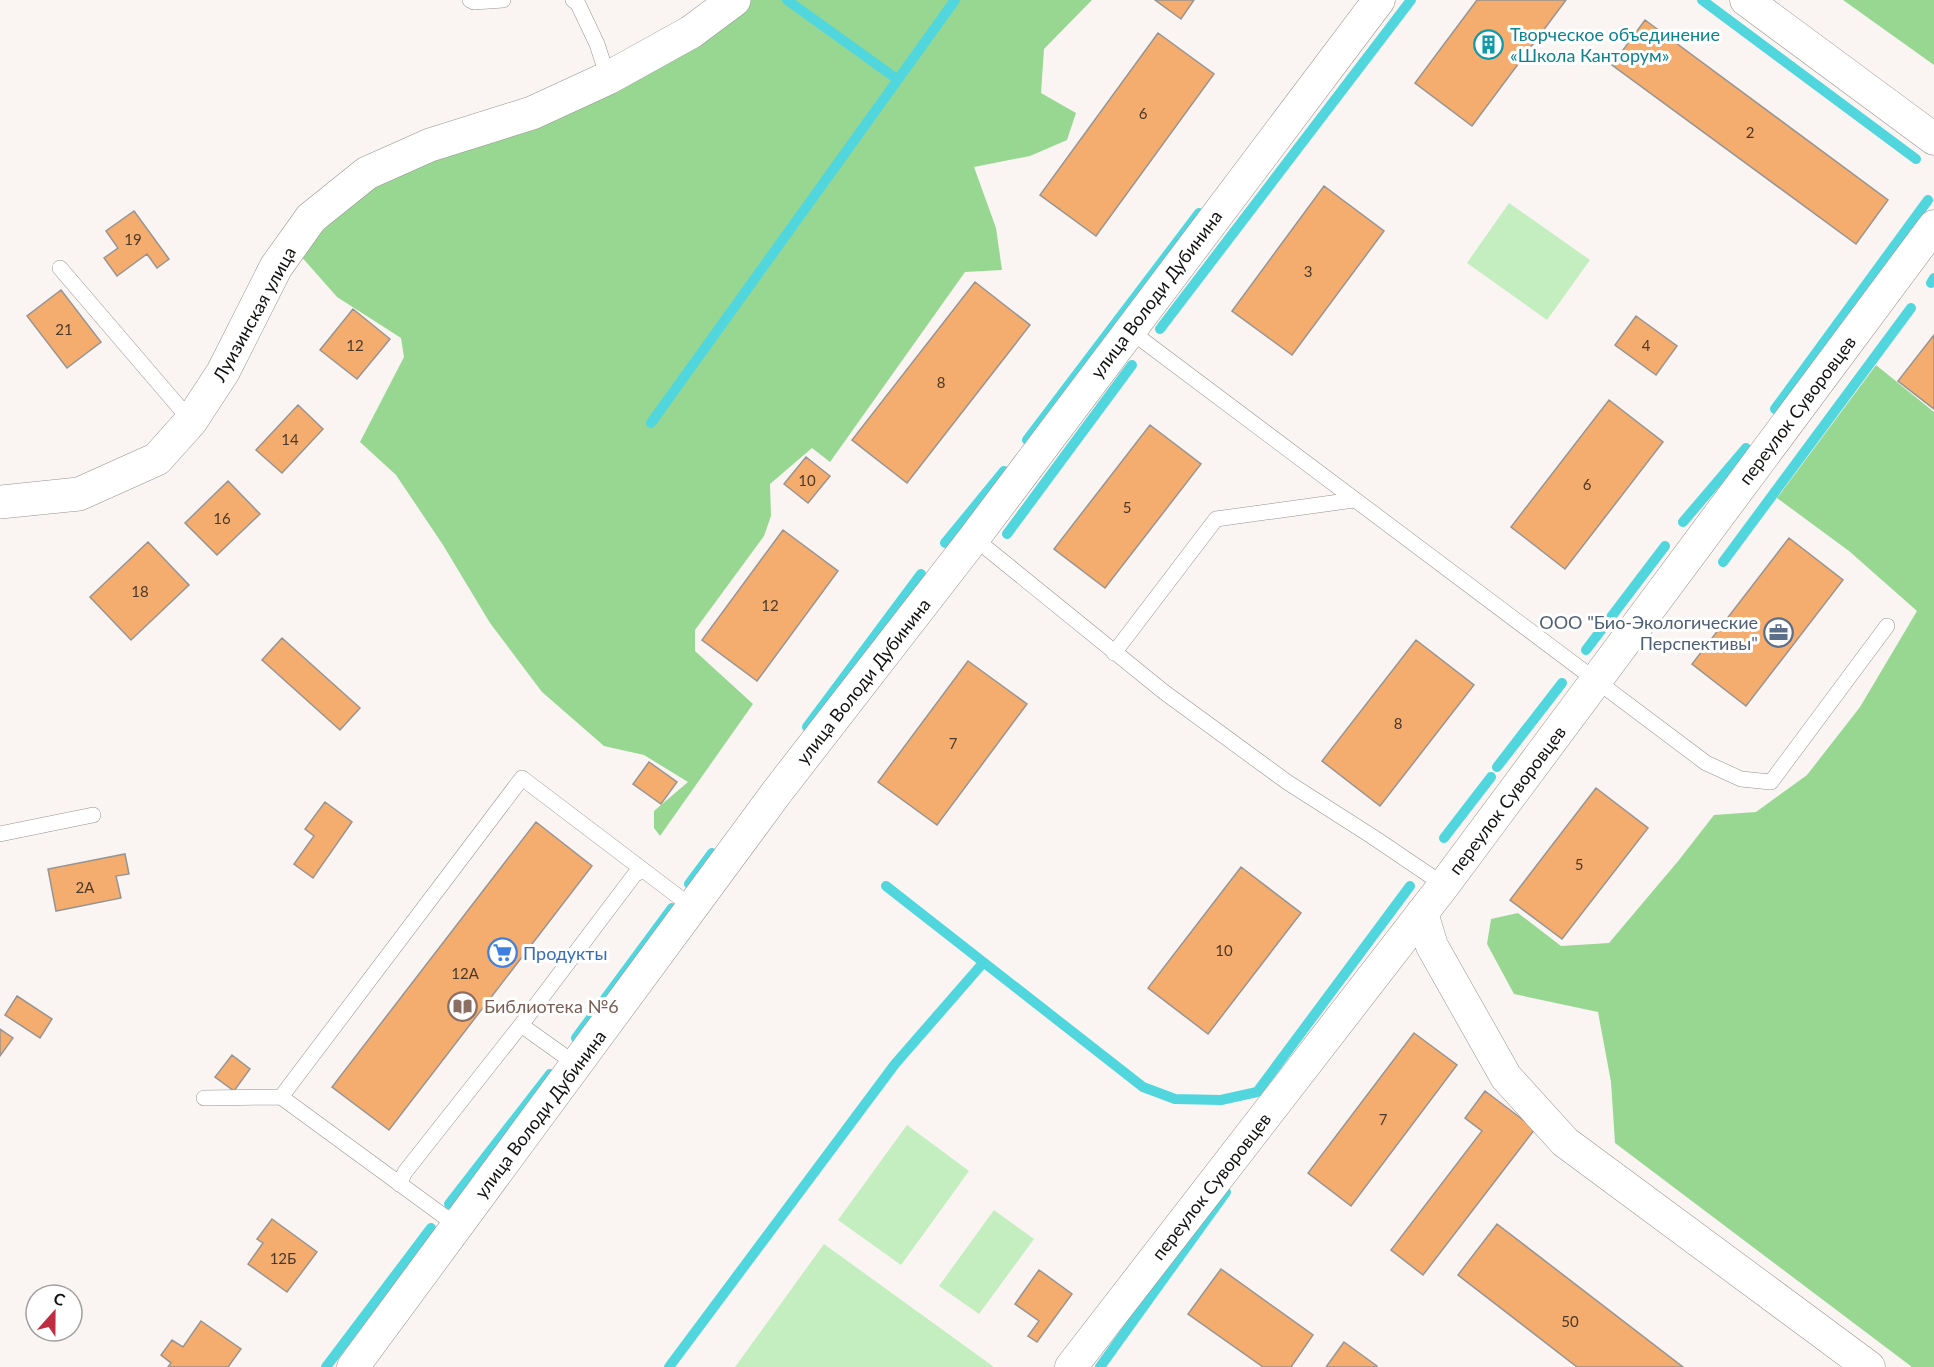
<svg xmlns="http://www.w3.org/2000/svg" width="1934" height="1367" font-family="Lato,sans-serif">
<rect width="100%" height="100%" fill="#faf5f2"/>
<!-- green -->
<path fill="#c4edc0" d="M1509,203L1590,260L1547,320L1467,263Z
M907,1125L969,1171L901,1265L838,1220Z
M994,1210L1034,1239L979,1314L939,1286Z
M824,1244L994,1367H735Z"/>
<!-- forest -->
<path fill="#98d792" d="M747,0H1092L1044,49L1041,93L1076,113L1067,140L1030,156L974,167L996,228L1002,270L965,272L830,462L812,448L770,484L771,516L764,536L695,630V651L753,704L660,836L654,828V811L688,782L644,755L604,746L542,692L490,623L443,545L396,475L360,442L404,357L401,338L337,297L299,254L342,212L381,181Z
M1843,0H1934V65Z
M1876,365L1934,412V1367H1912L1615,1143L1611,1082L1598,1012L1514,994L1487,944L1491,919L1518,913L1561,946L1609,943L1679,860L1714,815L1756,812L1807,775L1860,707L1917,611L1849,551L1777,498Z"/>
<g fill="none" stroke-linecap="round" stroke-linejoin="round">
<!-- stream -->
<path stroke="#51d6de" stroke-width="10" d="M787,0L897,79
M1702,0L1916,159
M1931,283L1934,278
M1160,329L1411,0
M1775,409L1928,200
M651,423L955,0
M1027,440L1199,213
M1683,522L1746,448
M1007,534L1132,365
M945,543L1004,471
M1723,562L1911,308
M1586,650L1665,546
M807,727L921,574
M1497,767L1562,683
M1444,838L1491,777
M689,884L712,853
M886,886L1143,1087L1175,1099L1221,1100L1257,1092L1410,886
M576,1038L672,908
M449,1204L550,1074
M326,1367L431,1228
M669,1367L895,1064L983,963
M1100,1367L1226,1192"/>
</g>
<!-- building -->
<path fill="#f4ad6f" stroke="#989491" stroke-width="1.5" d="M1155,0H1194L1181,19Z
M1477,0H1566L1472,126L1415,83Z
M1645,20L1888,200L1856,244L1612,65Z
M1158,33L1214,74L1096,236L1040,195Z
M1324,186L1384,231L1292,355L1232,311Z
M134,211L169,259L157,268L147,254L117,276L104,258L118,248L106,231Z
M975,282L1030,325L907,483L852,440Z
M61,290L101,342L67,368L27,316Z
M353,309L390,339L357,379L320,350Z
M1636,316L1677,346L1656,375L1615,345Z
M1934,335V409L1898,381Z
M1609,400L1663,442L1565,569L1511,527Z
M298,405L323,429L282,473L256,450Z
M1150,425L1201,464L1105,588L1054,549Z
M806,457L830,476L808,503L784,484Z
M228,481L260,514L217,555L185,523Z
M783,530L838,571L757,681L702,640Z
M1789,538L1843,580L1746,706L1692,664Z
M148,542L189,585L131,640L90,597Z
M282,638L360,708L340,730L262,660Z
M1416,640L1474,685L1380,806L1322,761Z
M968,661L1027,704L937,825L878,782Z
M649,762L677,782L661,804L633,784Z
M1596,788L1648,828L1562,939L1510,900Z
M325,802L352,822L313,878L294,864L314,836L305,829Z
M536,822L592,866L389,1130L332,1087Z
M125,854L129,874L116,876L121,898L56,911L48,869Z
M1241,867L1301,913L1208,1034L1148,988Z
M17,996L52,1019L40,1038L5,1015Z
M0,1029L13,1038L0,1056Z
M1414,1033L1457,1065L1351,1206L1308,1173Z
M232,1055L250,1069L234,1091L215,1077Z
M1485,1091L1535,1129L1423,1275L1391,1250L1482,1131L1465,1118Z
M272,1219L317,1252L287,1292L248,1264L263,1243L257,1239Z
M1497,1224L1683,1367H1577L1458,1275Z
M1221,1269L1313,1335L1291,1367H1263L1188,1314Z
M1039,1270L1072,1294L1037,1342L1028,1336L1039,1321L1015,1304Z
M201,1321L241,1349L228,1367H168L171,1363L161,1355L172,1340L183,1347Z
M1344,1342L1377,1366L1376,1367H1326Z"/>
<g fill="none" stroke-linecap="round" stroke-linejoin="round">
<defs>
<path id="service" d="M470,0L474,2L503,0
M573,0L578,4L597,44L608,78
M60,268L191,421
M1129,330L1706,763L1741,779L1771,782L1887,626
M974,538L1164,692L1287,782L1373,837L1444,885
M1114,653L1216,519L1354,500
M0,834L93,815
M521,1025L577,1065
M204,1098L281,1097
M399,1184L405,1172L521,1025L635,874L643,871
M456,1225L281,1097L522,778L692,907"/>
<path id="minor" d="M1746,0L1934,139
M1422,913L1432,946L1506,1077L1565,1142L1869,1367
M353,1367L777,792L974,538L1379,0
M1071,1367L1444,885L1934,226"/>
<path id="tertiary" d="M0,502L79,494L157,459L191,421L223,372L276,267L311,218L367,173L430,145L532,113L608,78L691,32L734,0"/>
</defs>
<!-- service casing -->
<use href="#service" stroke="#979390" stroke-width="16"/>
<!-- minor casing -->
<use href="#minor" stroke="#979390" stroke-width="33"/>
<!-- tertiary casing -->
<use href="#tertiary" stroke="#979390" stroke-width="34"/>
<!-- service -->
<use href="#service" stroke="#fff" stroke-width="15"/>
<!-- minor -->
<use href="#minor" stroke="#fff" stroke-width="32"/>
<!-- tertiary -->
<use href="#tertiary" stroke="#fff" stroke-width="33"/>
</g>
<!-- icons -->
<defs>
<symbol id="building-ring" viewBox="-11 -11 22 22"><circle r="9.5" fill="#fff" stroke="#0f9aa8" stroke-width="1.5"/><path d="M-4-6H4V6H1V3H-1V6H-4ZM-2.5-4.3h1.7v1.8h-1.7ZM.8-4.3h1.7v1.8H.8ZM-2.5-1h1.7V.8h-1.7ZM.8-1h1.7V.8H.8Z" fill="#0f9aa8"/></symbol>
<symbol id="office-ring" viewBox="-11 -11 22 22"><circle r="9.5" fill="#fff" stroke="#5c6f8a" stroke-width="1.5"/><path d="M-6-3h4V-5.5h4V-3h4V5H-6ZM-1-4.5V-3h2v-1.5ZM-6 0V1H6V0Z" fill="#5c6f8a"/></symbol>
<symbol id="supermarket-ring" viewBox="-11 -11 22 22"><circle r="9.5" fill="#fff" stroke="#3f7fe0" stroke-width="1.5"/><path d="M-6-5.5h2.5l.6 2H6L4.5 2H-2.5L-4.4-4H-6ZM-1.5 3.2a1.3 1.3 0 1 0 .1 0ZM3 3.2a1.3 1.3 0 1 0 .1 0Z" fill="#3f7fe0"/></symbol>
<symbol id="library-ring" viewBox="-11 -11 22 22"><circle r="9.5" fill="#fff" stroke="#8d6e63" stroke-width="1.5"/><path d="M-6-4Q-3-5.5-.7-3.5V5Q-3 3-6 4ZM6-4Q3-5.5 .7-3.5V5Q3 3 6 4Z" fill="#8d6e63"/></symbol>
</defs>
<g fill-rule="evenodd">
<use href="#building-ring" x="1472" y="28" width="33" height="33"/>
<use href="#office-ring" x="1762" y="616" width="33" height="33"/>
<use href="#supermarket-ring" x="486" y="936" width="33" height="33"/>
<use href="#library-ring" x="446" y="990" width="33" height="33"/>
</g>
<g text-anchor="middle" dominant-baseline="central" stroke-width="6" stroke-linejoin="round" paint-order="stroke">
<!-- number labels -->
<g font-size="15" fill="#4b3828">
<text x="1143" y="113">6</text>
<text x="1750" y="132">2</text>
<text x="133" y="239">19</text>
<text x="1308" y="271">3</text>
<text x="64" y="329">21</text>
<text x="355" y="345">12</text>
<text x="1646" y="345">4</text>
<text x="941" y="382">8</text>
<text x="290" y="439">14</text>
<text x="807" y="480">10</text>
<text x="1587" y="484">6</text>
<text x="1127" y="507">5</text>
<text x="222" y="518">16</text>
<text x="140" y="591">18</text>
<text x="770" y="605">12</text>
<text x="1398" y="723">8</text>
<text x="953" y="743">7</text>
<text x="1579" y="864">5</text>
<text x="85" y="887">2А</text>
<text x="1224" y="950">10</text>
<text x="465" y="973">12А</text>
<text x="1383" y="1119">7</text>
<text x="283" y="1258">12Б</text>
<text x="1570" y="1321">50</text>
</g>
<!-- culture labels -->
<g font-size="18" fill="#0d838f" stroke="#fff" text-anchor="start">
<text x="1510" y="34">Творческое объединение<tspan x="1510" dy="21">«Школа Канторум»</tspan></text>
</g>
<!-- street labels -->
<g font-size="18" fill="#131110" stroke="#fff">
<text transform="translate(1156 294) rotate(-53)">улица Володи Дубинина</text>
<text transform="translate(254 314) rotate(-61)">Луизинская улица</text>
<text transform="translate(1797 410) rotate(-53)">переулок Суворовцев</text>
<text transform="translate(863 681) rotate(-52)">улица Володи Дубинина</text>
<text transform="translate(1507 800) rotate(-53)">переулок Суворовцев</text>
<text transform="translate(540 1114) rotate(-53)">улица Володи Дубинина</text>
<text transform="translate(1211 1186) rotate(-52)">переулок Суворовцев</text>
</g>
<!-- service labels -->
<g font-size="18" fill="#4e5e75" stroke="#fff" text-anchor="end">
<text x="1758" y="622">ООО "Био-Экологические<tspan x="1758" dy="21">Перспективы"</tspan></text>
</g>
<!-- shop labels -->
<g font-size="18" fill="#366cbe" stroke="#fff" text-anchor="start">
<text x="523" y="953">Продукты</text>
</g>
<!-- education labels -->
<g font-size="18" fill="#785e54" stroke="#fff" text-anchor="start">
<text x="484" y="1006">Библиотека №6</text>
</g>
</g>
<!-- north arrow -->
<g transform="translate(54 1313) rotate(21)"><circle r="28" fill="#ffffff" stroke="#a1a09f" stroke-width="1.5"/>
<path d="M0-4.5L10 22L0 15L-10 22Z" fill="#be2e42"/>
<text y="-9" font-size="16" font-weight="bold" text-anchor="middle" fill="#131110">С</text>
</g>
</svg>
